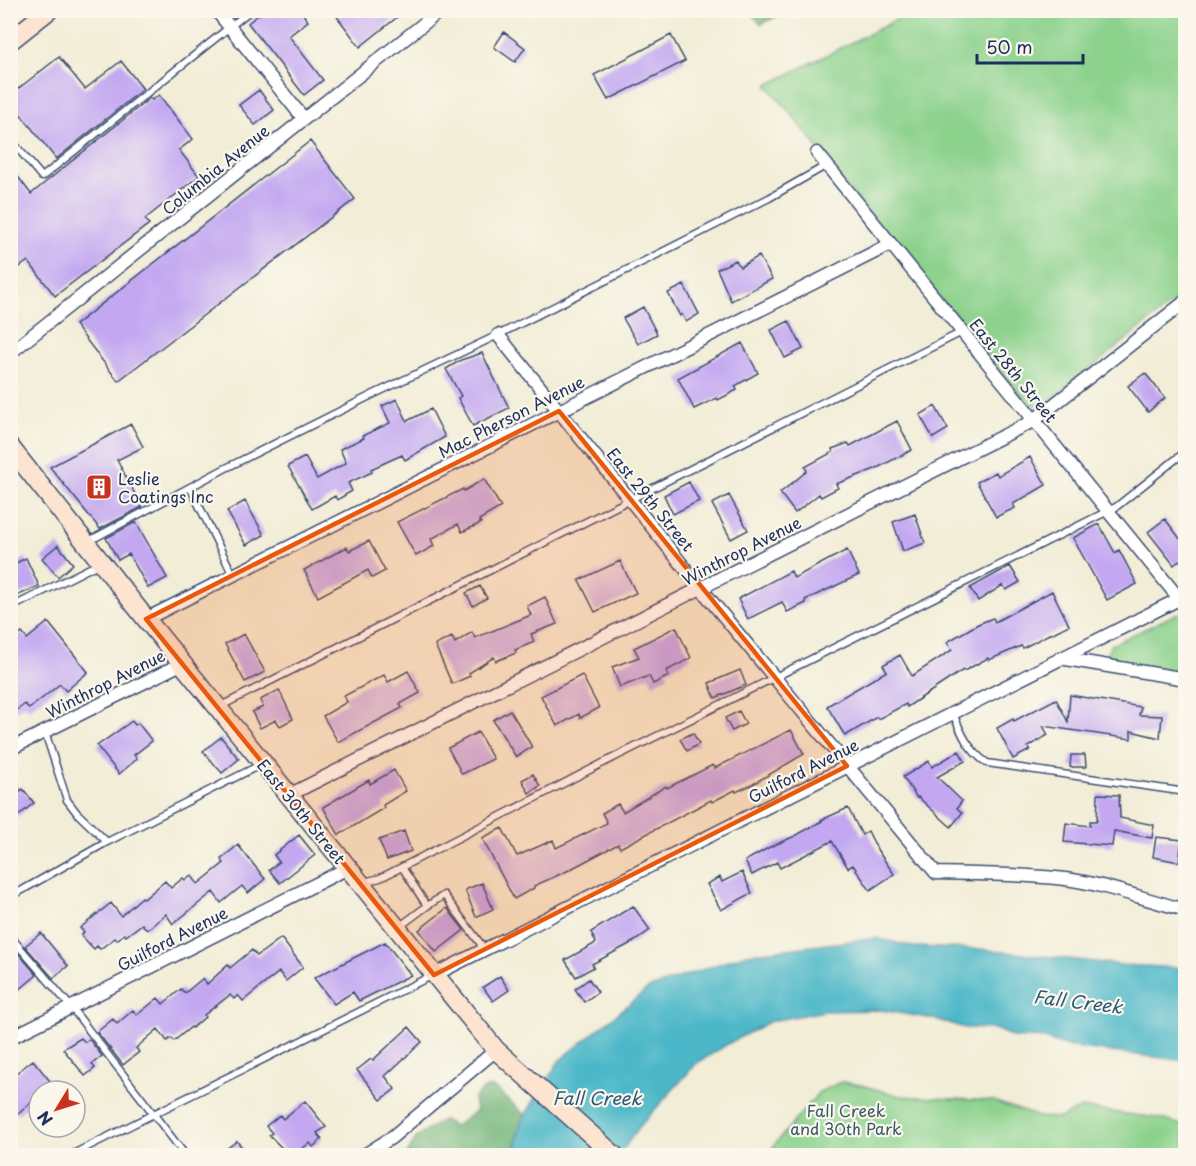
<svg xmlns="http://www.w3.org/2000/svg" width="1196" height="1166" font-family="'Playpen Sans',sans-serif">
<rect width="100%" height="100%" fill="#fbf7ec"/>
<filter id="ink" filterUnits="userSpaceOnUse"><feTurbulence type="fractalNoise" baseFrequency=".0167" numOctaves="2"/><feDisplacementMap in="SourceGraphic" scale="12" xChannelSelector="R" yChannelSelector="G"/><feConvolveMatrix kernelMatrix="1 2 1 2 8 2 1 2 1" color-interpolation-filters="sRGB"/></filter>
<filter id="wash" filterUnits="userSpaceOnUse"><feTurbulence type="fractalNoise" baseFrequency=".008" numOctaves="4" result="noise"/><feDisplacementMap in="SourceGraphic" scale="24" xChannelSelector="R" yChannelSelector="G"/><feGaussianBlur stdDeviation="1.35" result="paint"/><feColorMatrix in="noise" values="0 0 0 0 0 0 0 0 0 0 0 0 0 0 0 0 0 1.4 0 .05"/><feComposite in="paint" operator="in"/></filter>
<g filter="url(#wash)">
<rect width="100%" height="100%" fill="#f2edd7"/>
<!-- green -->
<path fill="#8cd28d" stroke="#548076" stroke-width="1.5" d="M914,11H1185V293L1050,400L1038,408L1034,403L1030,406L824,159L813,141L767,85Z
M1178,613L1185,621V673L1111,662L1107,653L1111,645Z
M841,1082L861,1085L900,1096L993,1101L1039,1117L1061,1118L1081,1108L1158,1118L1185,1126V1155H766L819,1092Z"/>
<!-- forest -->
<path fill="#71b478" stroke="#46726b" stroke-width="1.5" d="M749,11H787L761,24Z
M491,1087L497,1090L525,1115L521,1122L514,1155L406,1156L416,1138L442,1120L455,1126L476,1111L474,1098L484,1089Z"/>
<!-- water -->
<path fill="#4bb7c8" stroke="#337393" stroke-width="1.5" d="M876,938L914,947L979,949L1122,965L1185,968V1061L1065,1046L1039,1037L1015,1038L995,1029L965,1028L934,1019L881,1010L825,1011L771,1021L731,1042L697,1063L640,1126L619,1155L514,1156L521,1122L559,1061L648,989L747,954Z"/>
<g id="blocks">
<!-- building -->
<path fill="#c3a8f1" d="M264,10H300L308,21L289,36L323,80L304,95L248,23Z
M332,10H406L360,47Z
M504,32L525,48L515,62L494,47Z
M671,35L685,61L608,100L594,75Z
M59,57L85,89L121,61L143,89L56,159L10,101V95Z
M259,90L274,110L255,125L239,105Z
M159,95L193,139L179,150L199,176L145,219L149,224L55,296L28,261L10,274V166L31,194L150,98L152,100Z
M310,141L355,199L118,381L75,325Z
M759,256L772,279L731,301L717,269L736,260L740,267Z
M684,285L699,314L686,322L682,314L680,316L668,293Z
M643,307L657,334L638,344L623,318Z
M789,321L803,349L785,358L771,330Z
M742,343L758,373L735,386L737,390L718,400L717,398L694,409L678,378Z
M482,353L509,408L473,426L458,398L461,396L446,369L461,360Z
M1145,373L1165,398L1148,412L1128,386Z
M397,399L407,421L431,409L445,437L405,460L402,455L371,469L372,472L348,483L352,491L337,500L335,496L312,509L288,466L305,457L317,479L346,463L340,449L364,438L362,436L390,423L382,406Z
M935,406L948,429L933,438L920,415Z
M897,421L912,450L875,469L836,484L838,488L821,497L819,494L795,513L780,493L807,471L805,467L833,452L832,449L848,443L850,446Z
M131,424L143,447L117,460L142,507L100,529L50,467Z
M1030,457L1046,485L1013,504L1015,508L996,517L977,482L996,472L998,476Z
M484,479L501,507L479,520L481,523L462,532L458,524L431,539L434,546L416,556L397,522L463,489L464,491Z
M689,482L699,501L673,514L664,495Z
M729,495L748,530L731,539L712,504Z
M245,501L264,535L246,545L227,511Z
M915,514L925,543L903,551L893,522Z
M1165,519L1185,545V556L1174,565L1148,532Z
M136,522L167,578L148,588L129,554L118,560L106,538Z
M1099,524L1115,553L1119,550L1137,584L1107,600L1073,538Z
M369,541L385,571L372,578L368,570L318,597L304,570L347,547L349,551Z
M58,545L73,564L58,577L42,558Z
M847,550L859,575L805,600L806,603L787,612L782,602L748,619L738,599L791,571L794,578Z
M26,558L39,586L10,599V566Z
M620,561L636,593L595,612L579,580Z
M1010,566L1020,582L1006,590L1003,585L978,601L970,588Z
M480,586L487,598L473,606L466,593Z
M1052,591L1069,625L1051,634V633L1023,648L1021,646L989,660L988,658L964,671L963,670L907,707L906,704L878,719L877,717L845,736L827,706L887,671L883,665L900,655L912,676L952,650L947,642L978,624L993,618L995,622Z
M545,597L557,624L531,634L534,642L515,650L516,653L496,661L494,657L469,673L470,676L452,684L435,645L452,637L455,643L472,632L475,638L531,615L527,606Z
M48,622L88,672L66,691L60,684L29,709L25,704L10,715V642L22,633L27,639Z
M676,627L691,658L666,671L669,676L653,684L649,676L620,687L612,667L639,657L634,648Z
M244,634L265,672L245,682L225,644Z
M740,670L746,685L715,698L709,683Z
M408,671L420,693L400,704L402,708L338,742L323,716L347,702L344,696L384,675L388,682Z
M582,675L599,708L580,718L579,714L557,726L541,696Z
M279,690L293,719L280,726L276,720L260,728L252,712L263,707L260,700Z
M1070,695L1141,707L1139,715L1162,716L1160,738L1131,731V739L1043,726L1048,735L1028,747L1030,750L1013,759L997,728L1013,719L1014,721L1056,699L1068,722Z
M510,710L532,747L516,757L493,720Z
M739,711L746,724L732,731L725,718Z
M132,721L135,725L138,723L152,741L134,755L137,759L119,774L97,746Z
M791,730L804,754L753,784L736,792L735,790L712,802L711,800L620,848L618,844L567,871L534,886V888L514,899L482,838L502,828L517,856L553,840L556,848L607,823L602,813L618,804L623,812L666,786L667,788L713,765L715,768Z
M478,732L493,759L462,774L448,748Z
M693,733L699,744L687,751L680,739Z
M221,737L239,759L222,773L203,751Z
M959,751L965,761L937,777L962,801L957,808L962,813L951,827L918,797L917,798L903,777L929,761L932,767Z
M1071,755H1085L1086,767H1070Z
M394,770L406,791L383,805L384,808L339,835L323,807L369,780L370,784Z
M533,774L540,786L529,793L522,780Z
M10,778L21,791L23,789L34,803L18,816L10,807Z
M1098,794L1119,795L1120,818L1154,825L1152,838L1114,831L1112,846L1064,842L1066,823L1090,826V821H1097Z
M848,808L862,835L868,831L878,851L894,874L870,890L853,865L848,868L832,841L780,868L777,862L752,875L745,861L770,847L795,836L822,821L821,820Z
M404,831L411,851L387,860L379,840Z
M299,835L315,855L280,883L269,870L279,862L274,855Z
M1156,837L1182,840L1179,862L1153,857Z
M238,845L265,879L248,893L242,886L221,903L213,892L173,924L166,914L147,930L142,924L126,936L124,934L117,940L115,938L100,949L97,946L94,949L81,935L84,932L80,928L111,903L121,916L142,897L144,899L165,881L171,888L183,878L185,880L191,875L198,884L224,863L221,859Z
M742,872L752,893L721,910L707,884L720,877L722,882Z
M482,883L493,909L476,917L465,890Z
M633,906L650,930L635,941L592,964L594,967L576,977L565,960L596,943L591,932Z
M447,908L464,930L436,952L419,930Z
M41,933L68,966L53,978L25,946Z
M281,938L303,967L286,981L279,972L243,1001L238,995L234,999L230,995L204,1015L205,1017L192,1028L191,1027L174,1041L171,1038L167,1041L158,1029L136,1048L139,1052L123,1065L97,1032L113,1019L117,1024L133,1010L137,1015L158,998L163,1004L181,989L185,993L203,978L207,984L228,965L230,968L252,950L257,956Z
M385,942L411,975L359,1001L353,992L334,1004L314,978Z
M19,954L37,975L19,990L17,988L10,993V961Z
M500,976L509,990L493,1001L483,987Z
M589,979L598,992L584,1002L575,989Z
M409,1027L422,1042L385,1076L395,1089L381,1100L357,1070L371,1059L373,1060Z
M81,1038L85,1042L89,1039L102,1056L92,1064L95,1068L85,1076L63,1049Z
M33,1060L58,1091H39V1096L18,1114L10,1104V1078Z
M305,1101L326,1127L317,1133L322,1139L313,1147L310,1143L293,1155H289L269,1135L272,1133L266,1126L280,1115L283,1119Z
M237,1141L248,1155H218Z"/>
</g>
</g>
<g filter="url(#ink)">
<use href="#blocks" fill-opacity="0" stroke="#3b4c70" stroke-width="1.5"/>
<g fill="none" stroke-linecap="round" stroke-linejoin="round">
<defs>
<path id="service" d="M10,139L42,177L251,10
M190,487L233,575
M87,542L224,469L372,395L498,335L769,198L827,165
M10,608L98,564
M219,707L962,332
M953,713C961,733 968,750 987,763L1186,792
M45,732L67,800L77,813L107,842
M402,867L427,906L444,895L480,943L483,950
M364,882L380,878L402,867L603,763L1116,507L1186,451
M10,897L107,842L262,764
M399,927L427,906
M10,936L71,1007L186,1156
M69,1156L431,976"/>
<path id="minor" d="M216,10L304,119
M817,153L1186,607
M498,335L712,602L936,873C979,874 1022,874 1065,879C1106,884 1145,900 1186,910
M10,353L441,10
M146,619L891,244
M1060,658L1186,679
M10,749L183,663
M289,795L1033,421L1186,301
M434,975L1179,599L1186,593
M10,1038L348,868
M363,1156L391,1138L496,1050"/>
<path id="secondary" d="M10,41L49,10
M10,447L146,619L496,1050L615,1156"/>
</defs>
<!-- service casing -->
<use href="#service" stroke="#3b4c70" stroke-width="9"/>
<!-- minor casing -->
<use href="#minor" stroke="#3b4c70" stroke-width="15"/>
<!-- secondary casing -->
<use href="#secondary" stroke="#3b4c70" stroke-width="21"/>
<!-- service -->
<use href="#service" stroke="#fff" stroke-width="6"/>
<!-- minor -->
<use href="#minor" stroke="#fff" stroke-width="12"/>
<!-- secondary -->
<use href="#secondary" stroke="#fde4d0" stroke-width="18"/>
</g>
</g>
<!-- marked area -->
<path fill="#e8590c" fill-opacity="0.2" stroke="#e8590c" stroke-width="4.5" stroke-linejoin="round" d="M559,411L847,766L434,975L146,619Z"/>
<!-- icons -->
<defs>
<symbol id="building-square" viewBox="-11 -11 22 22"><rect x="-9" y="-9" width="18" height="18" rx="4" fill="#c8321e" stroke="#fbf7ec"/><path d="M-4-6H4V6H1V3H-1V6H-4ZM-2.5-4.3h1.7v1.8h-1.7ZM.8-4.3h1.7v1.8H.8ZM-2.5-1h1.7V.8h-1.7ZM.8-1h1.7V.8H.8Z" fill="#fff"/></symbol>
</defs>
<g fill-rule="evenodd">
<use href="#building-square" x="84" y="472" width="30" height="30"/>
</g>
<g text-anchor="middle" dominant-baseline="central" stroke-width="4.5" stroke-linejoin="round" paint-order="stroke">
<!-- street labels -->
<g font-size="16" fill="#1b2f5e" stroke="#fbf7ec">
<text transform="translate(215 169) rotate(-39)">Columbia Avenue</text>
<text transform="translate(1014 370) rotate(51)">East 28th Street</text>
<text transform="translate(511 416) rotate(-27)">Mac Pherson Avenue</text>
<text transform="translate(651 499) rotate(51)">East 29th Street</text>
<text transform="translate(741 550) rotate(-27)">Winthrop Avenue</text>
<text transform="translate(105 683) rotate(-27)">Winthrop Avenue</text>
<text transform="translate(803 770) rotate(-27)">Guilford Avenue</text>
<text transform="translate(302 811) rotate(51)">East 30th Street</text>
<text transform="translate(172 938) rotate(-27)">Guilford Avenue</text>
</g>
<!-- poi labels -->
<g font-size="16" fill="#1b2f5e" stroke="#fbf7ec" text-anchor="start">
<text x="118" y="478">Leslie<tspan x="118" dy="18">Coatings Inc</tspan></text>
</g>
<!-- park labels -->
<g font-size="16" fill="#37586a" stroke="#fbf7ec">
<text x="846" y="1110">Fall Creek<tspan x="846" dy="18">and 30th Park</tspan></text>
</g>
<!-- water labels -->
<g font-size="18" font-style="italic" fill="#29587e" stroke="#fbf7ec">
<text transform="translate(1078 1001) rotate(7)">Fall Creek</text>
<text x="597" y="1097">Fall Creek</text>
</g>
</g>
<!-- margin -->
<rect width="1196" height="1166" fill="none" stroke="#fbf7ec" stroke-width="36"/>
<!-- north arrow -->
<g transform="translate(57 1109) rotate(232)"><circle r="28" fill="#fbf7ec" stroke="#a1a7b3" stroke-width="1.5"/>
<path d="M0-4.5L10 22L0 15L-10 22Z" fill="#c8321e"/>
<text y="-9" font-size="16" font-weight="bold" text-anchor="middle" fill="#1b2f5e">N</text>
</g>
<!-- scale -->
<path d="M977 54v9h106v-9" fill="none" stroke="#1b2f5e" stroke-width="3"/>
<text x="986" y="54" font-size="18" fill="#1b2f5e" stroke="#fbf7ec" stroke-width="4.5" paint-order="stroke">50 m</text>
</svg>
